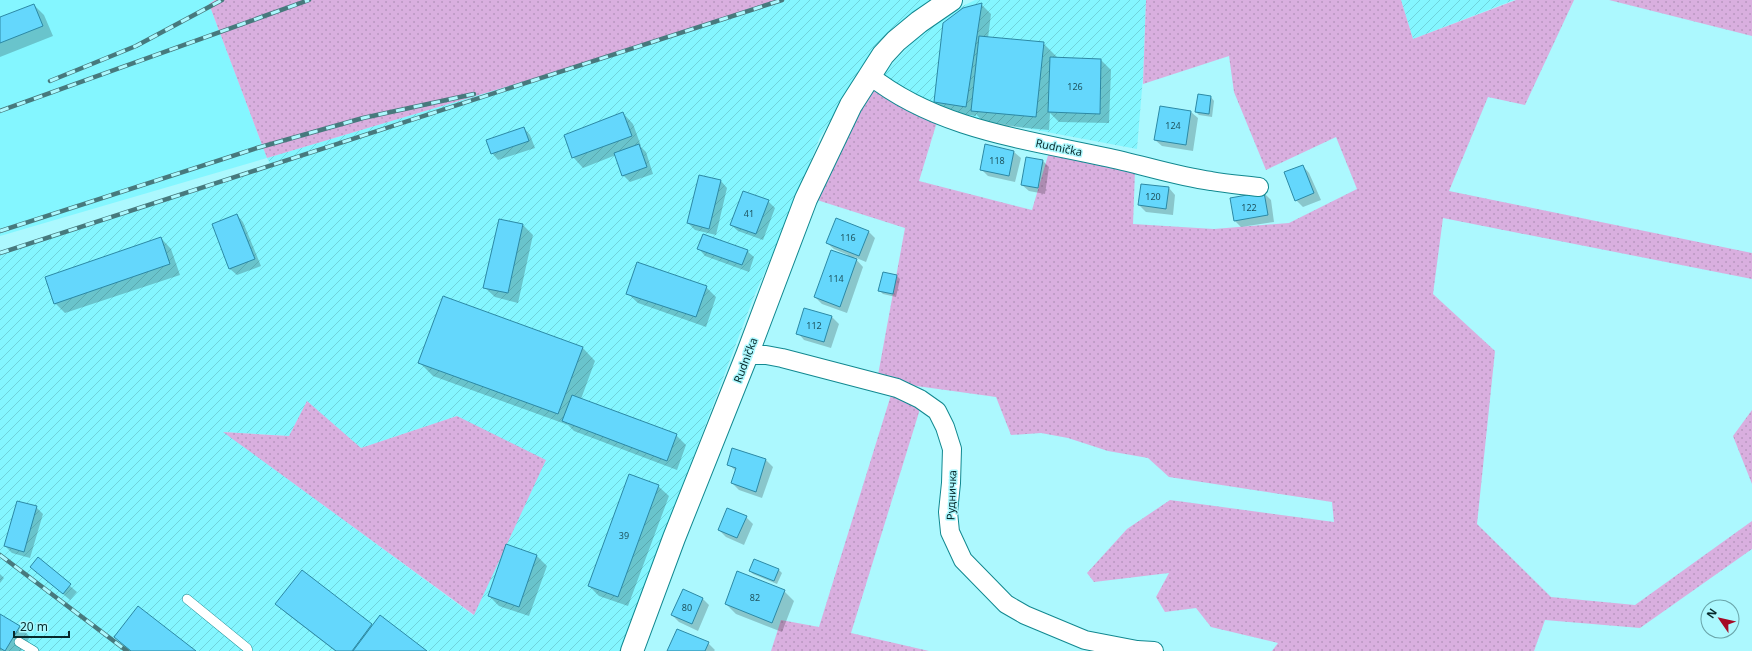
<svg xmlns="http://www.w3.org/2000/svg" width="1752" height="651" font-family="'Noto Sans',sans-serif">
<defs>
<pattern id="industrial-furrows" width="10" height="10" patternUnits="userSpaceOnUse"><rect width="10" height="10" fill="#84f6ff"/><path d="M-1 1l2-2M0 10L10 0M9 11l2-2" fill="none" stroke="#70d3db"/></pattern>
<pattern id="grass-dots" width="8" height="8" patternUnits="userSpaceOnUse"><rect width="8" height="8" fill="#d9afdf"/><path d="M2 2h.1M6 6h.1" fill="none" stroke="#b997c0" stroke-width="1.8" stroke-linecap="round"/></pattern>
</defs>
<rect width="100%" height="100%" fill="#acf8fe"/>
<!-- built -->
<path fill="#84f6ff" d="M0,0H215L209,4L267,158L0,236Z"/>
<!-- industrial -->
<path fill="url(#industrial-furrows)" fill-rule="evenodd" d="M781,0H934L902,21L871,58L820,137L793,207L753,299L620,651H0V254L272,167L267,158L610,56ZM307,402L361,448L457,416L473,615L224,432L289,436Z
M975,0H1146L1143,77L1137,149L940,112L881,76L917,37L959,8Z
M1401,0H1514L1413,39Z"/>
<!-- grass -->
<path fill="url(#grass-dots)" d="M215,0H781L610,56L267,158L209,4Z
M1146,0H1401L1413,39L1516,0H1574L1525,105L1488,97L1449,191L1752,253V279L1443,218L1433,294L1495,351L1477,524L1551,597L1635,605L1752,521V549L1640,628L1545,620L1534,651H1272L1278,643L1211,627L1196,608L1165,612L1156,597L1169,573L1094,582L1087,573L1127,529L1170,500L1334,522L1332,502L1169,477L1148,458L1108,451L1068,438L1041,433L1011,435L996,397L895,383L878,375L905,228L817,200L852,121L881,76L940,112L919,181L1032,210L1049,152L1135,171L1133,224L1214,229L1289,223L1357,189L1336,137L1266,170L1234,92L1229,56L1143,84Z
M1609,0H1752V36Z
M891,395L911,402L920,409L851,633L929,651H771L781,620L819,627Z
M307,401L361,448L457,416L546,460L474,615L223,432L289,436Z
M1752,410V484L1733,436Z"/>
<!-- shadow -->
<path fill="#0003" d="M981,4L991,14L988,38L1043,43L1057,57L1056,59L1101,60L1111,70L1109,123L1059,122L1050,113L1049,130L985,124L976,114V116L945,112L935,101Z
M34,5L44,15L53,36L0,57V18Z
M1198,95L1211,97L1214,101L1212,117L1199,115L1196,112Z
M1161,107L1191,112L1198,118L1193,151L1162,146L1155,140Z
M623,113L633,124L641,146H640L646,152L653,174L630,182L623,175L616,155L583,168L573,157Z
M524,128L530,135L535,148L498,160L492,153Z
M986,146L1014,152L1021,158L1015,182L988,176L981,169Z
M1043,161L1049,167L1045,194L1029,191L1022,185Z
M1303,166L1309,173L1321,200L1303,207L1296,200Z
M721,181L727,188L716,235L695,230L688,223Z
M1169,188L1175,195L1173,215L1146,212L1139,205Z
M1264,193L1271,200L1274,222L1241,227L1234,220Z
M768,201L775,208L763,240L738,231L731,225Z
M237,215L243,222L261,266L237,275L230,269L213,224Z
M523,225L533,235L518,303L495,297L484,287Z
M869,232L875,238L866,262L854,257L863,267L847,313L822,304L815,297L848,255L834,249L827,243Z
M161,238L171,249L180,275L65,313L55,303Z
M699,249L747,251L754,257L749,272L705,256Z
M883,273L897,276L900,279L896,297L883,294L880,291Z
M706,287L716,297L706,327L638,303L627,293Z
M805,309L832,317L839,324L831,348L804,340L798,333Z
M582,347L595,361L581,399L676,435L686,445L677,470L574,431L568,425L433,376L420,363Z
M733,449L766,460L773,467L762,498L739,490L732,483L736,471L728,464Z
M658,486L669,496L628,606L599,596L589,586Z
M36,507L43,514L30,558L12,553L5,546Z
M746,517L753,524L744,545L726,537L719,530Z
M507,546L537,556L547,566L529,616L499,606L489,596Z
M38,559L77,592L70,600L38,573Z
M779,570L782,573L777,584L753,574L750,571Z
M302,572L373,626L426,651H335L287,614L277,604Z
M0,574L4,578L0,583Z
M784,591L794,601L782,632L736,614L726,604Z
M703,599L709,605L698,631L679,622L672,615Z
M0,615L20,627L30,637L21,651H0Z
M115,637L194,651H129Z
M708,643L715,650L714,651H669Z"/>
<!-- building -->
<path fill="#64d7fc" stroke="#2c89a5" d="M982,3L966,107L934,102L943,23L963,8Z
M34,4L43,26L0,43V17Z
M979,36L1044,42L1036,117L971,111Z
M1050,57L1101,59L1100,114L1048,112Z
M1198,94L1211,96L1209,114L1195,112Z
M1160,106L1191,111L1186,145L1154,140Z
M623,112L632,136L572,158L564,135Z
M524,127L529,141L491,154L486,140Z
M639,144L647,167L622,176L614,153Z
M985,144L1014,151L1009,176L980,170Z
M1026,157L1043,160L1038,188L1021,185Z
M1303,165L1314,193L1295,201L1284,172Z
M699,175L721,180L709,229L687,223Z
M1141,184L1169,187L1166,209L1138,205Z
M743,191L769,200L756,234L730,225Z
M1264,192L1268,215L1234,221L1230,198Z
M237,214L255,259L229,269L212,224Z
M836,218L869,231L859,256L826,243Z
M499,219L523,224L508,293L483,288Z
M703,234L748,250L742,265L697,249Z
M161,237L170,264L54,304L45,277Z
M831,250L857,259L840,307L814,297Z
M637,262L707,286L696,317L626,294Z
M883,272L897,275L893,294L878,291Z
M443,296L583,347L558,414L418,363Z
M804,308L832,316L824,342L796,334Z
M572,395L677,434L667,461L562,421Z
M732,448L766,459L756,492L731,483L736,468L727,465Z
M629,474L659,485L618,597L588,586Z
M17,501L37,506L24,552L4,546Z
M727,508L747,516L737,538L718,530Z
M506,544L537,555L519,607L488,596Z
M38,557L71,584L63,594L30,567Z
M754,559L779,569L774,581L749,571Z
M302,570L372,624L352,651H336L275,604Z
M737,571L785,590L772,623L725,604Z
M683,589L703,598L692,624L671,615Z
M138,606L196,651H131L114,637Z
M0,614L20,626L5,651L0,648Z
M380,615L427,651H353Z
M677,629L709,642L705,651H667Z"/>
<g fill="none" stroke-linecap="round" stroke-linejoin="round">
<defs>
<path id="service" d="M187,599L247,648L248,651
M19,642L34,651"/>
<path id="minor" d="M869,75C937,129 1023,139 1105,157C1140,164 1175,176 1211,181C1227,184 1243,185 1259,187
M747,355H766L782,358L897,388L920,399L937,411L945,427L952,449L951,483L948,512L950,532L963,560L1006,604L1025,615L1085,640L1137,650L1154,651"/>
<path id="tertiary" d="M632,651L674,538L747,355L806,199L851,105L883,55L896,41L919,22L951,0"/>
</defs>
<!-- service casing -->
<use href="#service" stroke="#118890" stroke-width="10"/>
<!-- minor casing -->
<use href="#minor" stroke="#118890" stroke-width="20"/>
<!-- tertiary casing -->
<use href="#tertiary" stroke="#118890" stroke-width="24"/>
<!-- service -->
<use href="#service" stroke="#fff" stroke-width="9"/>
<!-- minor -->
<use href="#minor" stroke="#fff" stroke-width="18"/>
<!-- tertiary -->
<use href="#tertiary" stroke="#fff" stroke-width="22"/>
<defs>
<path id="rail" d="M50,81L136,46L222,0
M0,111L309,0
M0,231L257,148L363,118L474,94
M0,253L782,0
M0,555L127,651"/>
</defs>
<!-- rail casing -->
<use href="#rail" stroke="#47797d" stroke-width="4.5"/>
<!-- rail -->
<use href="#rail" stroke="#acf8fe" stroke-width="3" stroke-dasharray="9" stroke-linecap="butt"/>
</g>
<g text-anchor="middle" dominant-baseline="central" stroke-width="3" stroke-linejoin="round" paint-order="stroke">
<!-- number labels -->
<g font-size="9" fill="#1e545f">
<text x="1075" y="86">126</text>
<text x="1173" y="125">124</text>
<text x="997" y="160">118</text>
<text x="1153" y="196">120</text>
<text x="1249" y="207">122</text>
<text x="749" y="213">41</text>
<text x="848" y="237">116</text>
<text x="836" y="278">114</text>
<text x="814" y="325">112</text>
<text x="624" y="535">39</text>
<text x="755" y="597">82</text>
<text x="687" y="607">80</text>
</g>
<!-- street labels -->
<g font-size="11" fill="#07292b" stroke="#acf8fe">
<text transform="translate(1059 147) rotate(12)">Rudnička</text>
<text transform="translate(745 360) rotate(-69)">Rudnička</text>
<text transform="translate(951 495) rotate(-88)">Рудничка</text>
</g>
</g>
<!-- north arrow -->
<g transform="translate(1720 619) rotate(304)"><circle r="19" fill="#acf8fe" stroke="#6aa5aa"/>
<path d="M0-3L7 15L0 10L-7 15Z" fill="#a50a25"/>
<text y="-6" font-size="11" font-weight="bold" text-anchor="middle" fill="#07292b">N</text>
</g>
<!-- scale -->
<path d="M14 631v6h55v-6" fill="none" stroke="#07292b" stroke-width="2"/>
<text x="20" y="631" font-size="12" fill="#07292b" stroke="#acf8fe" stroke-width="3" paint-order="stroke">20 m</text>
</svg>
